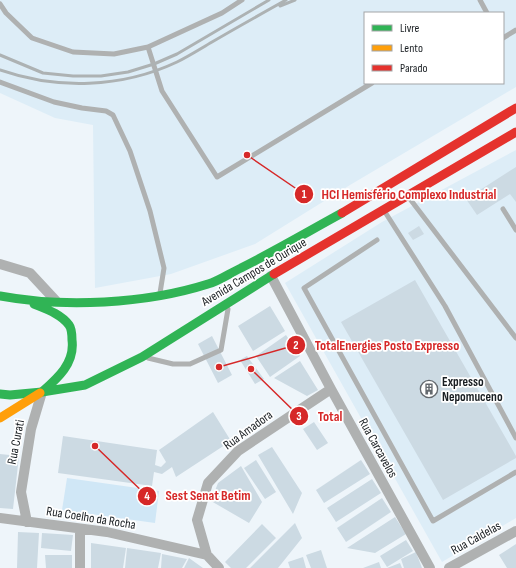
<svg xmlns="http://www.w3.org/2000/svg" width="516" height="568" font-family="'Sofia Sans Condensed',sans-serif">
<rect width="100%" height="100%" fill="#eef5fa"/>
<!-- built -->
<path fill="#ddedf7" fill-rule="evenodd" d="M0,0H516V87L350,185L255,244L171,274L95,288L93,125L55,118L0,93ZM365,13H503V83H365Z
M516,150V518L442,562L285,283L382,222Z"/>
<!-- green -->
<path fill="#d0e7f6" d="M67,478L159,491L155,523L62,510Z"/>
<!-- building -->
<path fill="#ccdae3" d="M516,167V202L510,194L477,215L466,199Z
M419,226L424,234L413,240L408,233Z
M415,280L516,456V458L443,500L341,322Z
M270,306L285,331L253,351L238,326Z
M286,335L300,356L270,377L256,356Z
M212,336L232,375L218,383L198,344Z
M247,356L264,379L255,384L240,360Z
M300,361L318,390L307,396L274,378Z
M213,412L231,441L176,477L172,467L162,474L154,472L152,486L58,473L63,436L157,450L155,465L161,467L166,462L159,450Z
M314,422L328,443L317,450L303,429Z
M272,447L302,493L293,514L258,455Z
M0,454L19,456L13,509L0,508Z
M256,460L276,492L265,499L244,468Z
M361,460L370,474L324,503L316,490Z
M241,466L262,502L249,523L211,501L218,483Z
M372,479L381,493L336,522L327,508Z
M382,498L391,512L346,542L337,528Z
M395,517L406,534L375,553L347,548Z
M295,523L302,538L278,568H250Z
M262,524L276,538L246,568H231L225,562Z
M18,532L39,533L37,568H17Z
M42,533L73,535L71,551L41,548Z
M406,540L413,551L387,567L380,556Z
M91,543L126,548L123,568H91Z
M516,544V568H507L499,555Z
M127,548L161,553L158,568H125Z
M321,550L327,568H311L306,555Z
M416,552L422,568H404L401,559Z
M162,554L187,559L182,568H161Z
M45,555H72V568H46Z
M303,557L306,568H290L288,562Z
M189,558L203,568H184Z
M379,562L381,568H363Z
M400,563L402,568H387Z"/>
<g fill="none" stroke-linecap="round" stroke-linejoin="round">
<!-- lane -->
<path stroke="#afb1b1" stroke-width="5" d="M480,0L487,13
M0,4L6,13L32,38L73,52L114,54L148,47L222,13L242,0
M503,38L516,30
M148,47L162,91L217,177L372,83
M0,82L54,102L82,108L106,111L113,115L130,151L150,211L164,268L160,293
M410,199L516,338
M503,209L516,230
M385,212L445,306L516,438
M377,240L304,288L433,521L516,472
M148,358L173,364H190L221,350L228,309"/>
<!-- street -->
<path stroke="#afb1b1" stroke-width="10" d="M0,264L30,273L56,301
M271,276L331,389L430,568
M0,518L107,532L207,555L219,568
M27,522L21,492L31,429L42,392
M80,529V568
M207,555L197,520L208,483L238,451L331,389
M449,568L516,531"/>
<!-- fast -->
<path stroke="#30b455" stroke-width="9" d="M0,296C64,308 145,304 208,284C219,281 230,273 241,268C275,251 309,231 342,213
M34,304C46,309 61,314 69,325C72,329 72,335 72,340C75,363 58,378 42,392
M0,394L10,395L42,392L85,385L142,357L274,274"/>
<!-- slow -->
<path stroke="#ff9f0a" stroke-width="9" d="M0,418L40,393"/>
<!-- jam -->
<path stroke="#e5322d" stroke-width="9" d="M342,213L516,108
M274,274L516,132"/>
<!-- rail -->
<path stroke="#adb2b3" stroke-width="3" d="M280,6L295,0
M0,55L43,73L73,76H101L128,72L154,64L177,54L269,0
M0,70C57,90 122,88 177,62C189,56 200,49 212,42C236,28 261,14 286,0"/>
</g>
<!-- icons -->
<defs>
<symbol id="building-ring" viewBox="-11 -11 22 22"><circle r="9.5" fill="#fff" stroke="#64696e" stroke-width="1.5"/><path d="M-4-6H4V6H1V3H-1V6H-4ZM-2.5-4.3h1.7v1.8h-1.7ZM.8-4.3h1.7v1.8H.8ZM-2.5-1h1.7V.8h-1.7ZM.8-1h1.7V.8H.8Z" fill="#64696e"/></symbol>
</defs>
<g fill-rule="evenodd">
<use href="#building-ring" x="419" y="379" width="20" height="20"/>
</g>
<g text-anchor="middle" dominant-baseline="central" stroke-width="3.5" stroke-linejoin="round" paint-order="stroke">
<!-- street labels -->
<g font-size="13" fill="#191e22" stroke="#fff">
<text transform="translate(254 272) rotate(-31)">Avenida Campos de Ourique</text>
<text transform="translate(248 430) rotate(-36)">Rua Amadora</text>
<text transform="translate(16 442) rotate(-79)">Rua Curati</text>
<text transform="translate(378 448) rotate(61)">Rua Carcavelos</text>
<text transform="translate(91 518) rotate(9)">Rua Coelho da Rocha</text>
<text transform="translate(476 538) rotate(-29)">Rua Caldelas</text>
</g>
<!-- poi labels -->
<g font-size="13" font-weight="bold" fill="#191e22" stroke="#fff" text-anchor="start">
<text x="442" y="382">Expresso<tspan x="442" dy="15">Nepomuceno</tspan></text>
</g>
</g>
<!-- callouts -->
<path fill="none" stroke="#d62828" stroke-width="1.5" d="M247 155L304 194M219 367L296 345M251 369L299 416M95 446L147 496"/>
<g fill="#d62828" stroke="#fff" stroke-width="1.5">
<circle cx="247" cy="155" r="4"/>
<circle cx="219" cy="367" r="4"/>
<circle cx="251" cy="369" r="4"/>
<circle cx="95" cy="446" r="4"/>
<circle cx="304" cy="194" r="10"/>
<circle cx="296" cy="345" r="10"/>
<circle cx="299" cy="416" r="10"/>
<circle cx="147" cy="496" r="10"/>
</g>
<g font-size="12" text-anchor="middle" font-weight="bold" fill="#fff">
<text x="304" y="198">1</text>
<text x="296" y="349">2</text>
<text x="299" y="420">3</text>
<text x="147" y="500">4</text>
</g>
<g font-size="14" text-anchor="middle" font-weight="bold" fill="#d62828" stroke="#fff" stroke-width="3.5" stroke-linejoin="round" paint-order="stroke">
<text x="409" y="199">HCI Hemisfério Complexo Industrial</text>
<text x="387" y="350">TotalEnergies Posto Expresso</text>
<text x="330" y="421">Total</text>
<text x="208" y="500">Sest Senat Betim</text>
</g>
<!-- legend -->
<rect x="364" y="12" width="140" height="72" fill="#ffffff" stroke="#a3a5a7"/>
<rect x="372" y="25" width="20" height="6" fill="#30b455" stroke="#a3a5a7"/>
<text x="400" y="32" font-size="12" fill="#191e22">Livre</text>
<rect x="372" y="45" width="20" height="6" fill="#ff9f0a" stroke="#a3a5a7"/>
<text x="400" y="52" font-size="12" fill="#191e22">Lento</text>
<rect x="372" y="65" width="20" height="6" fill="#e5322d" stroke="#a3a5a7"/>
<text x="400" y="72" font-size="12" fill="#191e22">Parado</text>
</svg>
